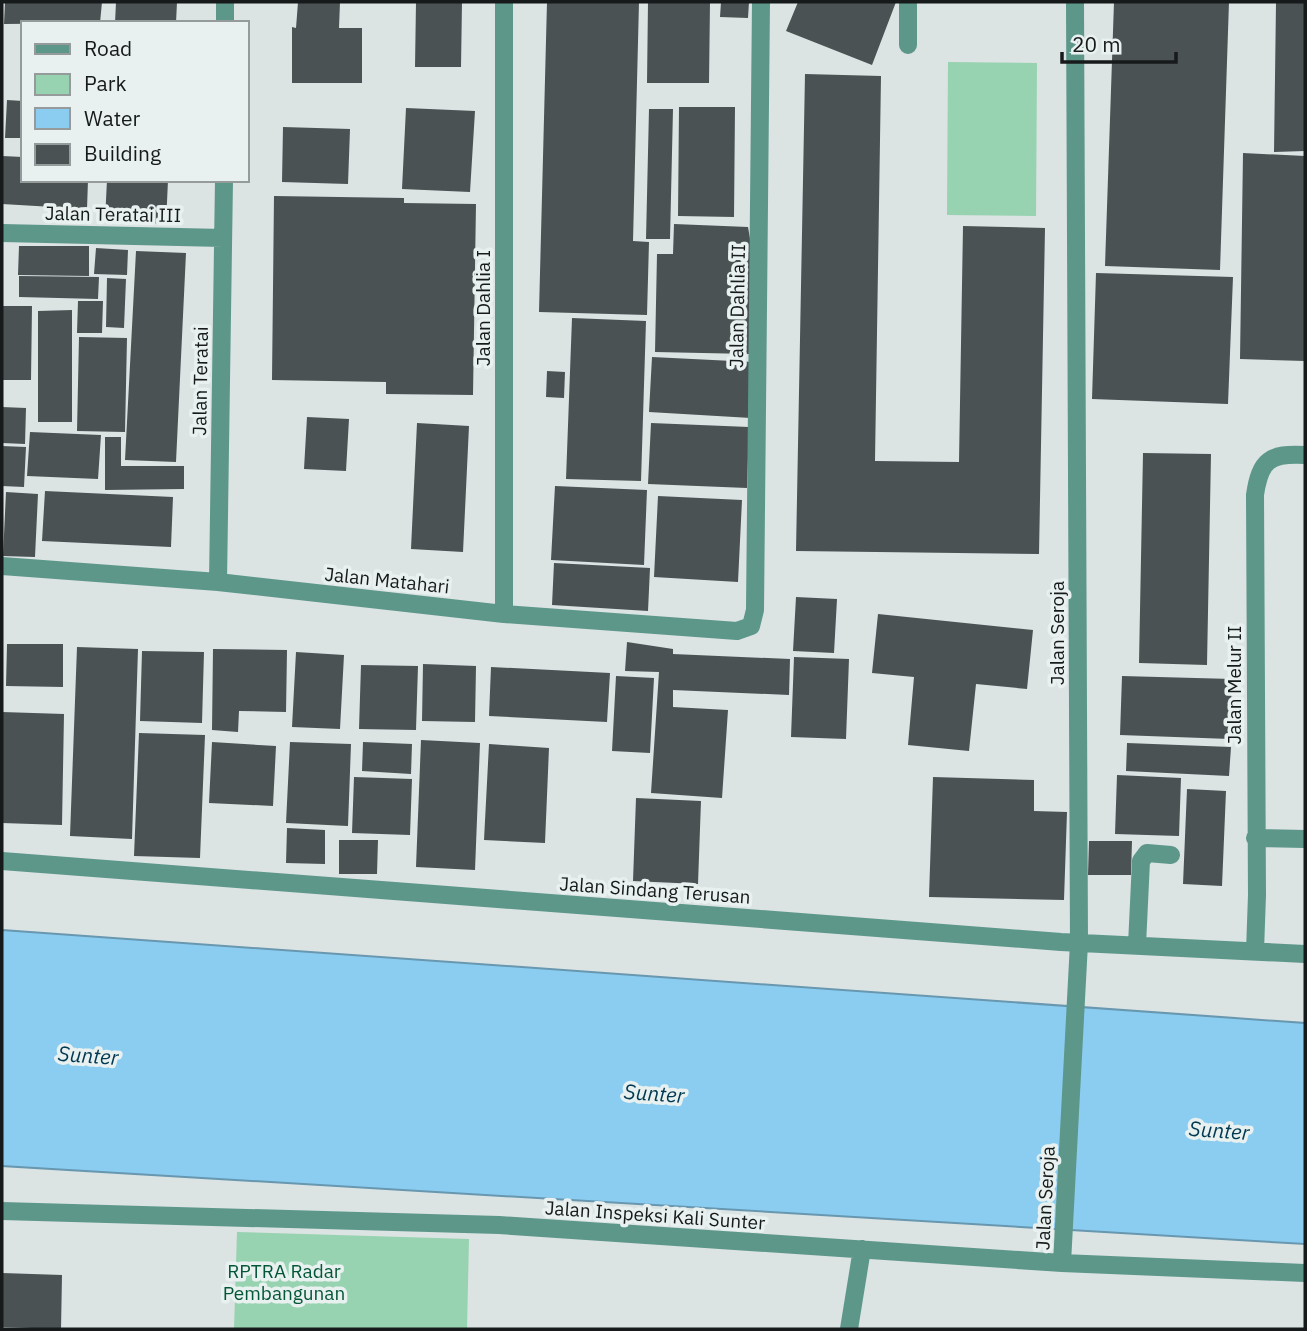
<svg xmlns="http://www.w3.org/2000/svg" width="1307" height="1331" font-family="'IBM Plex Sans',sans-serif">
<rect width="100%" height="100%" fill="#dbe3e3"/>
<!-- green -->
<path fill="#97d3b0" d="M948,62L1037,63L1036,216L947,215Z
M237,1232L469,1239L467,1329H234Z"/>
<!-- water -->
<path fill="#8bcdf1" stroke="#6897b0" stroke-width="2" d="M2,930L1305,1023V1244L2,1166Z"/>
<!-- building -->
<path fill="#4b5254" d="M5,2H102L100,23L4,24Z
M116,2H177L176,23H115Z
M298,2H340L339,28H362V83H292V27L296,28Z
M416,2H462L461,67H415Z
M547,2H639L633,241L649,242L647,315L539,312Z
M648,2H710L709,83H647Z
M721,2H749L748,18L720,17Z
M798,2H896L872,65L786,31Z
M1114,2H1229L1220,270L1105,266Z
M1276,3H1305V151L1274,152Z
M805,74L881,76L875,461L959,462L963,226L1045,228L1039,554L796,551Z
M7,100L23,101V138H5Z
M679,107H735L734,217L678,216Z
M406,108L475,111L470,192L402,189Z
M649,109H673L670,239H646Z
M283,127L350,129L348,184L282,182Z
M1243,153L1305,156V361L1240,359Z
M2,156L23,157V180H88L87,209L2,204Z
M107,180H168L166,224L105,220Z
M274,196L404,198V203L476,204L473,395L386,394V382L272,380Z
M674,224L748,227L753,256L750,354L655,352L657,254H673Z
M19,246H89V276L18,275Z
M96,248L128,250L127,275L94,274Z
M136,251L186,253L176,462L125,460Z
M1096,273L1233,277L1228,404L1092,399Z
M19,276L99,277L98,299L19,297Z
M107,278L126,279L124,328L106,327Z
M78,301H103L102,333H77Z
M2,306H32L31,380H2Z
M72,310V422H38V311Z
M572,318L646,321L641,481L566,479Z
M79,337L127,338L125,432L77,431Z
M652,357L753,362L751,418L649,412Z
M547,371L565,372L564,398L546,397Z
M2,407L26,408L25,444L2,443Z
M307,417L349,419L346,471L304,469Z
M417,423L469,426L463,552L411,549Z
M651,423L749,427L747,488L648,484Z
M30,432L101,435L98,479L27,476Z
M105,437H121V466H184V489L105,490Z
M2,446L26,447L24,487L2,486Z
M1143,453L1211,454L1207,665L1139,663Z
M555,486L647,490L644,565L551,560Z
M45,491L173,497L171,547L42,541Z
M6,492L38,494L35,557L3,556Z
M658,496L742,500L738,582L654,577Z
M554,563L650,568L648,611L552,605Z
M796,597L837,599L834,653L793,651Z
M878,614L1033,630L1027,689L976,684L969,751L908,745L914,677L872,673Z
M627,642L673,649V654L790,659L789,695L673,690V707L728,710L722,798L651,793L659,672L625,671Z
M7,644H63V687L6,686Z
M77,647L138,649L132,839L70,836Z
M213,649L287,650L286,712L239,711L238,732L212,730Z
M142,651L204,652L202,723L140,721Z
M296,652L344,655L340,729L292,727Z
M794,657L849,659L846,739L791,737Z
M423,664L476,666L475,722L422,721Z
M361,665L418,666L416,730L359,729Z
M491,667L610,673L607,722L489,716Z
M616,676L654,678L650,753L612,751Z
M1122,676L1232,679L1230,739L1120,735Z
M2,712L64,714L62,825L2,823Z
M139,733L205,735L200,858L134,856Z
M421,740L480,743L475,870L416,867Z
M212,742L276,746L273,806L209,803Z
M290,742L351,744L348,826L286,823Z
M363,742L412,744L411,774L362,771Z
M1127,743L1231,747L1229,776L1126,771Z
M489,744L549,748L545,843L484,840Z
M1117,775L1181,778L1179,836L1115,834Z
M354,777L412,779L410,835L352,833Z
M933,777L1034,780V811L1067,812L1064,900L929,897Z
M1187,789L1226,791L1222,886L1183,884Z
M636,798L701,801L698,884L633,881Z
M287,828L325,830V864L286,863Z
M339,840H378L377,874H339Z
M1089,841H1132L1131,875H1088Z
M2,1273L62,1275L61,1329L2,1327Z"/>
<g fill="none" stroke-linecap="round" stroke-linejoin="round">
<!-- minor -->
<path stroke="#5d978a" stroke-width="18" d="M908,2V45
M225,23V2
M2,233L223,238
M2,566L218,582L504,614L737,631L751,626L755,610L761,2
M218,582L224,180
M504,614V2
M1255,838L1305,839
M2,861L1061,942L1305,954
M1137,945L1141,861L1147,853L1171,855
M1255,951L1257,895L1255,495C1260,460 1270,453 1305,455
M2,1211L499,1225L1062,1263L1305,1273
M1062,1263L1079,943L1075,2
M849,1329L862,1249"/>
</g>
<g text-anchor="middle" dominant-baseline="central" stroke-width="7" stroke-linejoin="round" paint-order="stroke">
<!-- street labels -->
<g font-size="19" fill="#171a1a" stroke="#e8f1f0">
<text transform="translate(113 214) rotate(1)">Jalan Teratai III</text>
<text transform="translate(737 306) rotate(-89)">Jalan Dahlia II</text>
<text transform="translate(483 308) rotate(-90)">Jalan Dahlia I</text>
<text transform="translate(200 381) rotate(-89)">Jalan Teratai</text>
<text transform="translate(387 580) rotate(6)">Jalan Matahari</text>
<text transform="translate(1057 633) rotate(-90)">Jalan Seroja</text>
<text transform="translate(1234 685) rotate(-90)">Jalan Melur II</text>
<text transform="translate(655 890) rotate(4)">Jalan Sindang Terusan</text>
<text transform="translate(1045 1198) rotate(-87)">Jalan Seroja</text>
<text transform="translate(655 1215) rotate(4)">Jalan Inspeksi Kali Sunter</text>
</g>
<!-- park labels -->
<g font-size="19" fill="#045736" stroke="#e8f1f0">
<text x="284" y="1271">RPTRA Radar<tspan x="284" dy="22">Pembangunan</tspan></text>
</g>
<!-- water labels -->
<g font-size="21" font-style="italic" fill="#003951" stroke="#e8f1f0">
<text transform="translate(88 1055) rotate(4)">Sunter</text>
<text transform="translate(654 1093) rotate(4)">Sunter</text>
<text transform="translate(1219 1130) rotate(4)">Sunter</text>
</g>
</g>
<!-- border -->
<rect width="1307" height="1331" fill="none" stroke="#171a1a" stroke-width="7"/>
<!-- legend -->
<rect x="21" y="21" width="228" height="161" fill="#e8f1f0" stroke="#949b9a" stroke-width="2"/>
<rect x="35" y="44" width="35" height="10" fill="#5d978a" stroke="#949b9a" stroke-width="2"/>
<text x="84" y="56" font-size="21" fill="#171a1a">Road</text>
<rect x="35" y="74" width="35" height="21" fill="#97d3b0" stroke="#949b9a" stroke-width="2"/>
<text x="84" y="91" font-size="21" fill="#171a1a">Park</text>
<rect x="35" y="108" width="35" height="21" fill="#8bcdf1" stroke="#949b9a" stroke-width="2"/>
<text x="84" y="126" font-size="21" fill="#171a1a">Water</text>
<rect x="35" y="144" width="35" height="21" fill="#4b5254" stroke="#949b9a" stroke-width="2"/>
<text x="84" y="161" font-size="21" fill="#171a1a">Building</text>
<!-- scale -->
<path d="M1062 52v10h114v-10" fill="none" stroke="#171a1a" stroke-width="3.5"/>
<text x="1072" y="52" font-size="21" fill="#171a1a" stroke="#e8f1f0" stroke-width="5" paint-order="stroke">20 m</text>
</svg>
